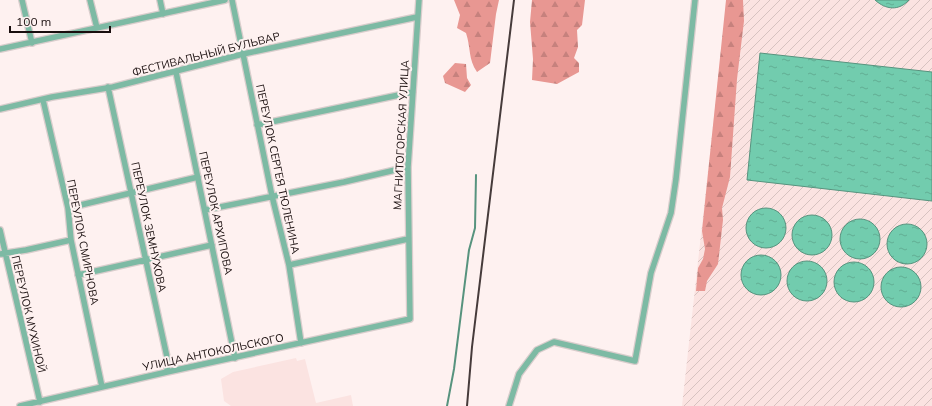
<svg xmlns="http://www.w3.org/2000/svg" width="932" height="406" font-family="Mulish,sans-serif">
<defs>
<pattern id="industrial-furrows" width="10" height="10" patternUnits="userSpaceOnUse"><rect width="10" height="10" fill="#fbe3e1"/><path d="M-1 1l2-2M0 10L10 0M9 11l2-2" fill="none" stroke="#d7c2c0"/></pattern>
<pattern id="forest-firs" width="22" height="20" patternUnits="userSpaceOnUse"><rect width="22" height="20" fill="#e89792"/><path d="M5 1l3.5 6h-7zM16 11l3.5 6h-7z" fill="#c6817d"/></pattern>
<pattern id="water-ripples" width="26" height="14" patternUnits="userSpaceOnUse"><rect width="26" height="14" fill="#72ccae"/><path d="M2 4q2-2 4 0t4 0M15 11q2-2 4 0t4 0" fill="none" stroke="#62ae94"/></pattern>
</defs>
<rect width="100%" height="100%" fill="#fef1f0"/>
<!-- built -->
<path fill="#fbe3e1" d="M296,358L297,361L305,359L316,403L351,395L353,406H231L224,401L221,379L233,372Z"/>
<!-- industrial -->
<path fill="url(#industrial-furrows)" d="M727,0H932V406H682Z"/>
<!-- forest -->
<path fill="url(#forest-firs)" d="M454,0H499L496,14L490,63L477,72C468,59 471,48 466,33L457,28L460,15Z
M532,0H585L582,25L577,30L578,47L574,58L579,63V72L557,84L532,80L533,59L530,22Z
M726,0H743L744,21L737,79L730,177L722,208L723,220L718,264L707,281L705,291H696L698,268L703,259L705,249L702,231Z
M455,63L466,64L467,78L471,85L465,92L445,83L443,76Z"/>
<!-- water -->
<path fill="url(#water-ripples)" stroke="#57937e" d="M875,0H909C899,11 886,10 875,0Z
M760,53L932,72V201L747,180Z
M746 228a20 20 0 1 1 40 0a20 20 0 1 1-40 0Z
M792 235a20 20 0 1 1 40 0a20 20 0 1 1-40 0Z
M840 239a20 20 0 1 1 40 0a20 20 0 1 1-40 0Z
M887 244a20 20 0 1 1 40 0a20 20 0 1 1-40 0Z
M741 275a20 20 0 1 1 40 0a20 20 0 1 1-40 0Z
M787 281a20 20 0 1 1 40 0a20 20 0 1 1-40 0Z
M834 282a20 20 0 1 1 40 0a20 20 0 1 1-40 0Z
M881 287a20 20 0 1 1 40 0a20 20 0 1 1-40 0Z"/>
<g fill="none" stroke-linecap="round" stroke-linejoin="round">
<!-- stream -->
<path stroke="#57937e" stroke-width="2" d="M447,406L454,369L469,250L475,228L476,175"/>
<defs>
<path id="street" d="M22,0L32,43
M90,0L97,28
M160,0L163,14
M232,0L272,196L289,265L301,343
M0,49L225,0
M176,72L235,358
M108,87L167,357V372
M43,100L68,208L71,240L102,387
M0,109L52,97L113,87L243,54L417,17
M257,125L413,92
M68,208L198,177
M205,210L344,182L408,167
M0,230L40,402
M0,254L26,250L71,240
M289,265L408,239
M78,275L212,245
M20,406L167,372L410,319L408,167L419,0
M509,406L519,374L537,350L554,342L635,361L651,273L671,213L676,179L695,0"/>
</defs>
<!-- street casing -->
<use href="#street" stroke="#d9cdcc" stroke-width="8"/>
<!-- street -->
<use href="#street" stroke="#7dbaa4" stroke-width="5.5"/>
<!-- rail -->
<path stroke="#463b3b" stroke-width="2" d="M467,406L472,347L514,0"/>
</g>
<g text-anchor="middle" dominant-baseline="central" stroke-width="4" stroke-linejoin="round" paint-order="stroke">
<!-- street labels -->
<g font-size="11" fill="#190e0e" stroke="#fef1f0">
<text transform="translate(206 54) rotate(-14)">ФЕСТИВАЛЬНЫЙ БУЛЬВАР</text>
<text transform="translate(401 135) rotate(-87)">МАГНИТОГОРСКАЯ УЛИЦА</text>
<text transform="translate(278 169) rotate(78)">ПЕРЕУЛОК СЕРГЕЯ ТЮЛЕНИНА</text>
<text transform="translate(216 213) rotate(78)">ПЕРЕУЛОК АРХИПОВА</text>
<text transform="translate(149 227) rotate(78)">ПЕРЕУЛОК ЗЕМНУХОВА</text>
<text transform="translate(83 242) rotate(79)">ПЕРЕУЛОК СМИРНОВА</text>
<text transform="translate(29 314) rotate(77)">ПЕРЕУЛОК МУХИНОЙ</text>
<text transform="translate(213 352) rotate(-12)">УЛИЦА АНТОКОЛЬСКОГО</text>
</g>
</g>
<!-- scale -->
<path d="M10 26v6h100v-6" fill="none" stroke="#190e0e" stroke-width="2"/>
<text x="16" y="26" font-size="12" fill="#190e0e" stroke="#fef1f0" stroke-width="3" paint-order="stroke">100 m</text>
</svg>
